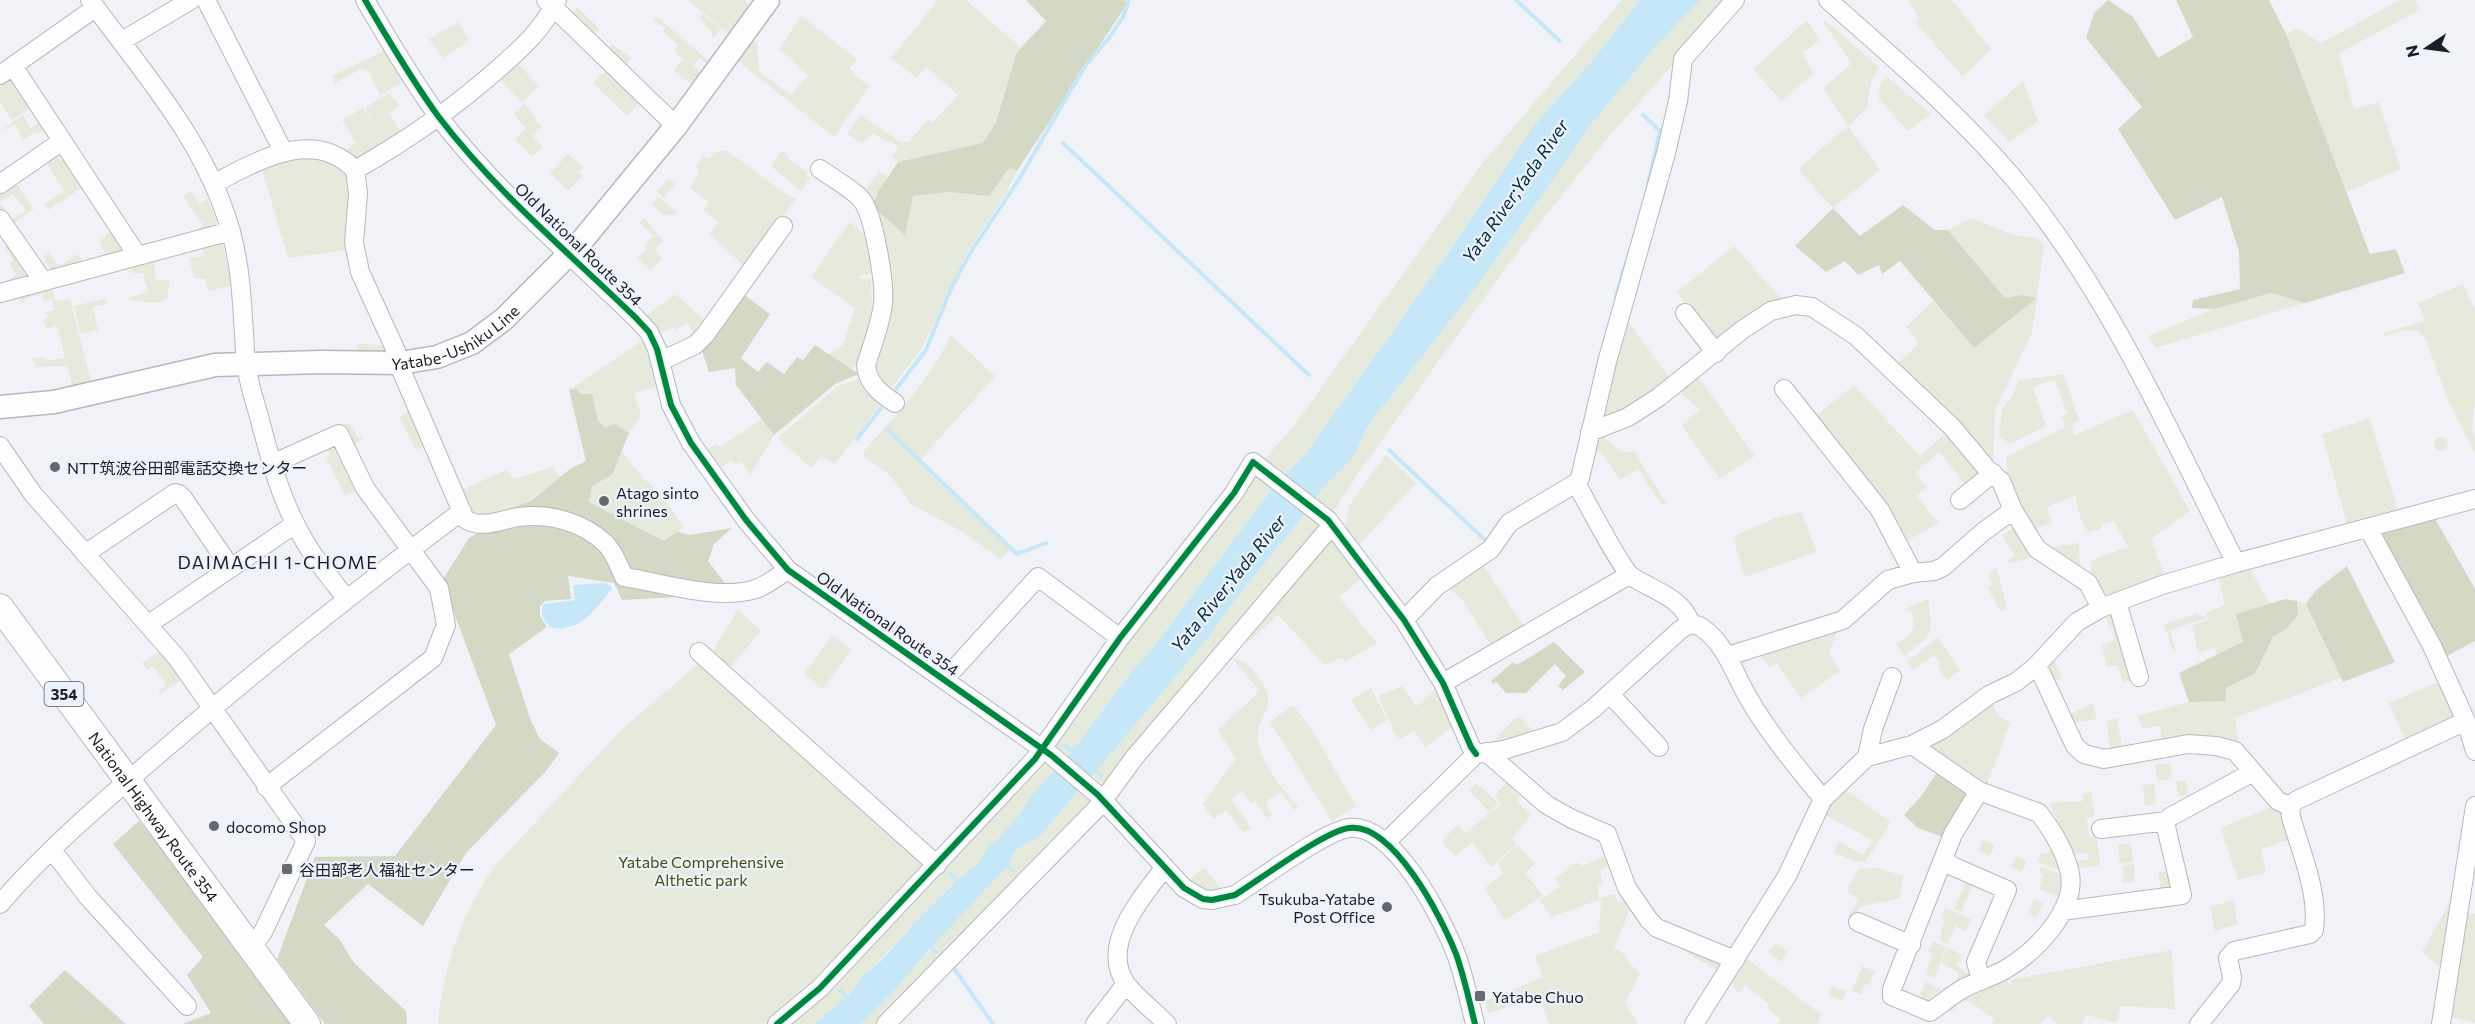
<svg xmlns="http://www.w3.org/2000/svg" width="2475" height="1024" font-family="Commissioner,'Noto Sans JP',sans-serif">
<rect width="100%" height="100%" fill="#f0f2f8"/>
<!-- green -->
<path fill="#e6eadc" d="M561,0H567L564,4L572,13L578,8L600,29L591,37L563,10Z
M688,0H745L750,10L731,36Z
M938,0H966L1021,48L1017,53L996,122L983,143L898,162L892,156L899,147L891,141L888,143L873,133L862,143L847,134L860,115L902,143L900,147L905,141L908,143L928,119L933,122L958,95L926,67L917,78L891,58Z
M1622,0H1640L1593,60L1536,123L1425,286L1306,453L1283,478L1261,463L1293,427L1482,164Z
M1700,0H1730L1605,141L1521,247L1364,465L1331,515L1314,503L1323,488L1354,456L1369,424L1471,294L1541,197L1589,127L1655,47Z
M1908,0H1952L1991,49L1963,77L1916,23L1919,19Z
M2400,0H2415L2420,10L2339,53L2354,109L2379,102L2401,169L2346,192L2286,34L2297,28L2321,43Z
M703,14L721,29L713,39L711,31L699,18Z
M657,16L711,63L709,65L700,58L693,65L702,73L693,86L673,70L683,59L674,50L678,45L663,32L665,29L654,20Z
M801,16L857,59L849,69L854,72L853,74L869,86L834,137L734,58L750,37L757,43L759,71L791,95L808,75L779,49Z
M1824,19L1879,67L1871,82L1867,108L1848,126L1880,170L1833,208L1800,172V167L1848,126L1823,88L1850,65L1849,59L1823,22Z
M1806,21L1811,25L1819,40L1803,53L1813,74L1781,101L1753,69Z
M458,22L469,41L443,58L429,39Z
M612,44L632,58L622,69L604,51Z
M385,50L405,80L380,96L368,70L365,71L363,68L335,83L332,76Z
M513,62L519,65L539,86L522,103L497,76Z
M607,69L640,102L627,116L593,83Z
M1886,76L1931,114L1908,131L1879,99L1880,86Z
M10,80L16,82L33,106L12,120L0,103V87Z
M2023,81L2038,121L2010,142L1984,115Z
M389,93L400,106L389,114L402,134L360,161L354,159L346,151L356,142L342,120L363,108L377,127L365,108Z
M524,103L536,117L535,119L542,127L533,136L543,147L532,157L515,139L526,128L513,114Z
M23,115L30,128L41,121L51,137L50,140L43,130L37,134L35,132L23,140L15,125L0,131Z
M724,150C750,164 770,186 796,199L746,268L710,234L718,222L703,210L709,202L690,188L699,172L696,165L703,155L708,159L715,152Z
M783,150L790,160L807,172L806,175L810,178L801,191L771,166Z
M56,153L61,160L65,157L85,186L48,210L44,204L64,191L45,161Z
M568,154L583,167L579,173L582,176L568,191L550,173Z
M309,157L328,161L351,174L350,250L288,258L261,166L277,160Z
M1010,166L1017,171L1004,197L968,251L922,348L887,393L873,375L886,256L833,169L867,188L879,171L888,177L879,190L897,227L905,234L913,196L948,192L989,196Z
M668,179L676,182L664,198L656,192Z
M16,183L34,209L11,225L0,209V203L12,220L26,210L12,194L0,202V194Z
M191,191L199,204L208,199L217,223L214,227L191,234L203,225L183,196Z
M658,197L678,213L663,216L652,204Z
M644,217L663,241L655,250L662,259L651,271L637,258L646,249L644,247L653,235L639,223Z
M1971,218L2016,236L2036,237L2044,246L2032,333L1995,410L1993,463L1896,365L1919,343L1906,327L1933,301L1974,348L2036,298L2022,295L2005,298L1948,230Z
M850,222L866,236L874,274L860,275L859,279L871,278L872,308L874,312L860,360L851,369L829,354L843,345L855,308L811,277Z
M112,231L124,248L122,252L106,256L99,239Z
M217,239L223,244L231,286L208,291L205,279L194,278L189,258L204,256L202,244Z
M7,245L31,271L29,277L2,285L16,275L9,264L13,261L5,247Z
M1734,246L1784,302L1717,345L1677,292Z
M49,253L57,264L61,265L78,254L84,263L52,271L43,257Z
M154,258L155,280H170L167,299L155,303L125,299L148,292L143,273H132L129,264Z
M2463,284L2475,310V401L2472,428L2475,437V454L2447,398L2426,340L2418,331L2405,330L2385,336L2383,333L2425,321L2418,303Z
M51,286L55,301L70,299L92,386L73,390L69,370L66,366L36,367L33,358H45L47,361L65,357L57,326L46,329L43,319L48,318L46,312L54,310L52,299L44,301L42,294L25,299V302L21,303L19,295Z
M2271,293L2305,303L2155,348L2148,336L2214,309Z
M675,294L708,323L695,337L688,323L675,330L673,327L659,334L646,316Z
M106,298L107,304L93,307L98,330L81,334L74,306Z
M1629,323L1671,380L1602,423L1599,419Z
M951,335L995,376L920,460L1011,550L1000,559L963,532L911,504L890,475L863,456L864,451C896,415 930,379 951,335Z
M642,341L652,356L658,386L634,393L641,415L629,433L615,424L605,429L577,389L569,390Z
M358,343L388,346L390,351L358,356Z
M1696,374L1755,456L1720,479L1681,425L1700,410L1676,389Z
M2064,374L2079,421L2072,425L2074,435L2133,410L2190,511L2151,539L2165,577L2104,600C2094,584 2088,580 2092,560L2128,547L2114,521L2102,524V528L2089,532C2080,523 2077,507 2076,495L2047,507L2052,523L2032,529L2007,478L2006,457L2065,427L2062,416L2067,413L2055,380L2033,387L2046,426L2010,444L1999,436L2002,409L2013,395L2019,380Z
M865,377L883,401L835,464L821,456L811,468L778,438L838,386Z
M1854,385L1920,456L1949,430L1985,473L1956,500L1951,495L1964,483L1939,452L1915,473L1927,487L1916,496L1939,523L1903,543L1814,417Z
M410,411L425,446L416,450L399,417Z
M2370,418L2399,514L2348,527L2322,434Z
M762,419L774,435L750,476L742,461L737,464L731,460L721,467L707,450L717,443L720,447Z
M349,423L358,438L362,436L363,440L355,443L360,456H356L342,426Z
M1597,435L1605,438L1622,452L1634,451L1667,505H1662L1638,469L1620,480L1601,452L1592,453Z
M2434 444a7 7 0 1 1 14 0a7 7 0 1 1-14 0Z
M336,445L357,490L345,496L326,458L330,455L326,446Z
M622,451L643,478L660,493L684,527L665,541L589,502L592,486L612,475Z
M1386,455L1416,483L1359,545L1345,527L1350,504Z
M553,467L560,477C528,503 513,512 471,519L459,491L506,470L514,479Z
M1255,469L1274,486L1151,651L1133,670L1074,749L1064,744L1070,752L1068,756L1054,745L1129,636Z
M1308,511L1325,523L1105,785L1092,775L1094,773L1103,778L1104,776L1096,770L1208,638L1235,600Z
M1801,512L1817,552L1745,577L1735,545L1736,535L1773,519Z
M2017,528L2033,552L2032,558L2010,563L2008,561L2015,556L2002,535L2012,529Z
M1326,539H1333L1361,579L1339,597L1377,643L1345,662L1342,658L1325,665L1278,615L1247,643L1245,635Z
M2079,543L2080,569L2046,548Z
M1483,565L1525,628L1492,647L1461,598L1449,589Z
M2249,567L2270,604L2236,614L2243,642L2217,655L2215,648L2198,652L2192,625L2207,620L2206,613L2225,605L2218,576Z
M1997,568L2007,609L2000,611L1988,588L1992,584L1989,575H1991L1990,571Z
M1928,599C1934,636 1932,634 1904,656L1896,644C1911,635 1916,630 1912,613L1905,609Z
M2297,601L2306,604L2341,678L2235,718L2239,743L2162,740L2160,726L2143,729L2137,716L2189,702L2226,701V688L2255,674L2273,637L2286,629L2298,615Z
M738,609L761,631L728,670L715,656L714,649Z
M2110,612L2114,614L2131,680L2123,683L2118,665L2107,667L2102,645L2115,640L2112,629L2109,628L2105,614Z
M2198,613L2200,617L2205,616V619L2170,630L2176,650L2173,652L2164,624Z
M1838,629L1829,653L1840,671L1801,698L1777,664L1769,667L1759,654L1741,666L1756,690L1752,692L1736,665L1739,658Z
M832,635L852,650L823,689L804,674Z
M1938,637L1960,670L1947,680L1937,666L1940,664L1934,655L1913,670L1907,662Z
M162,650L183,678L159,695V692L165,686V682L153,666L147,670L142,663Z
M2053,657L2062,678L2050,684L2042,669Z
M1232,658C1249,659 1271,687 1268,705C1265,717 1256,726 1258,740C1261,765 1283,788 1298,807L1294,810L1281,792L1265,802L1272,815L1267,818L1255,801L1251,803L1242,791L1231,799L1251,828L1244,833L1226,810L1213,819L1203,804L1236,758L1217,730L1256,695L1258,689Z
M699,663L924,860L925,866L814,985L770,1024H438C443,966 461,917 493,868L623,728Z
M2442,680L2459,717L2406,742L2389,703Z
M1402,686L1417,706L1434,689H1438L1453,726L1426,747L1414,731L1398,740L1378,696Z
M1371,688L1387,720L1371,730L1351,700Z
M1990,702L1999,716L2010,723L1987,785L1931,751L1933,741Z
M2092,703L2097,719L2068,724L2065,717Z
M1293,705L1312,730L1356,806L1332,821L1270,722Z
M1515,718H1521L1537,735L1490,745Z
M2117,718L2122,746L2135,745L2111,751L2106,721Z
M1044,761L1055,770L1031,796L1020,814L999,838L989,845L979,863L958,879L950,871L948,873L955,881L918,919L847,996L840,988L838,990L845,998L814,1024H793L790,1021Z
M2170,763L2172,779L2157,781L2155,765Z
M1511,777L1516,783L1512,789L1520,797L1517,801L1531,815L1512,839L1517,844L1491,867L1472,842L1455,857L1442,841L1458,824L1465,833L1501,804L1495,795Z
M2186,780L2188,795L2178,796L2176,781Z
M1476,783L1499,803L1489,812L1469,790Z
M2154,784L2156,804L2145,805L2143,785Z
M1841,787L1890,821L1884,834L1865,862L1855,861L1834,853L1839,841L1863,855L1873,840L1824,815Z
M1079,791L1093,803L877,1024H860L896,989L931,949L937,955L939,953L932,946L1006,866L1014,873L1016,870L1009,864L1017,849L1040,836Z
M2091,792L2095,816L2087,818L2089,837L2097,836L2100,865L2075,869L2073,862L2089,859L2087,853L2074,854L2052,810L2051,803L2083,801V794Z
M2275,805L2280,806L2293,839L2261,849L2266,873L2238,880L2221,828Z
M1983,840L1995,845L1990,856L1979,851Z
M2131,843L2133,862L2120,864L2118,845Z
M1518,845L1535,864L1525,873L1543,896L1504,920L1485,888L1504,873L1497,863Z
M2051,848L2062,872L2038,862L2041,852L2047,854Z
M1605,856L1609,866L1600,871L1603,884L1598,886L1599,900L1551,917L1540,901L1560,886L1555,879L1576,862L1583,866Z
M2016,856L2027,861L2022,872L2011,867Z
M2134,864L2135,882L2123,883V866Z
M2041,866L2062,875L2058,896L2039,889L2043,874L2039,872Z
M1204,867L1222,890L1201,889L1188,881Z
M1878,868L1903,876L1900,898L1860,907L1853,919L1848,917L1858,900L1847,891L1858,869Z
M2169,871L2173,884L2169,889L2161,891L2158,872Z
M1967,879L1974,882L1961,912L1954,909Z
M2457,889L2444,970L2422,952Z
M1615,894L1617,902L1629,903L1627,917L1614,948L1626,955L1628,961L1640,974L1625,1003L1638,1024H1549L1539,998L1488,1013L1485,1001L1543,977L1535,956L1599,932L1601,898Z
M2034,899L2043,903L2037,918L2028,914Z
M2233,900L2238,924L2215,931L2210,907Z
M1945,908L1960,914L1958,919L1961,914L1971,919L1966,931L1955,926L1948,944L1940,941L1944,920L1941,919Z
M2464,913L2475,914V1023L2448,1016Z
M1933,941L1946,947L1935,978L1926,974L1932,953L1929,951Z
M1775,943L1788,952L1781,962L1768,952Z
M1689,945L1726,959L1720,972L1685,952Z
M1947,947L1962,955L1957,965L1969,975V978L1955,985L1959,973L1941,963Z
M2172,950L2175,1009L2122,1006L2116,1023L2087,1015L2081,1024H2058L2048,1016L2040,1024H1992L1994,1019L1969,1001H1960L1952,1011H1946L1958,1000L2004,979L2013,987L2010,980Z
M1744,957L1821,1014L1817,1024H1777L1781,1020L1767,1008L1769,1004L1745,985L1738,994L1731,980Z
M1862,966L1875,971L1870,985L1865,984L1861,995L1852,991Z
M1926,982L1941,990L1927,1001L1919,995Z
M1832,986L1846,991L1843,1001L1829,996Z"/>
<!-- forest -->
<path fill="#d4d9c5" d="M1026,0H1125L1127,4L1017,171L1010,167L989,196L948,192L913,196L905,235L872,206L879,190L898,162L983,143L996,122L1017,52L1046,21Z
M2108,0L2133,17L2158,58L2193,37L2176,0H2269L2286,34L2370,254L2396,249L2405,273L2305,303L2271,293L2214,309L2192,308L2193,300L2240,289L2239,252L2222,197L2175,220L2118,129L2142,107L2086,38L2094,13Z
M1903,205L1935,230H1948L2005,298L2022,295L2037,298L1974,348L1900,261L1882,274L1879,265L1858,275L1845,261L1826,272L1795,246L1833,208L1860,236Z
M743,294L770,314L741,358L758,372L767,362L784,374L797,357L803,360L815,345L859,374L835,384L774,435L736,385L735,368L709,372L701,348Z
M577,389L581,394H592L598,420L605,428L615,424L629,433L612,475L592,486L589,502L664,541L677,532L690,535L732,528L714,544L708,561L725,583L718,595L622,600L614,583L568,576L571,599L545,601L540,606V616L547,627L509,654L531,721L540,739L559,753L547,770L466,853L423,926L368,884L324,925L339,939L354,963L406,1011L407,1024H325L277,959L315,857L395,856L496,725L442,581L469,538L487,527L497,514L532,500L570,469L586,461L569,390Z
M2433,515L2475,589V641L2443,658L2378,530Z
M2347,566L2395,662L2343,682L2306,604L2316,590Z
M2285,599L2297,601L2298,615L2286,629L2273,637L2255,674L2226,688V701L2189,702L2179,673L2243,642L2236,614Z
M1554,642L1585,672L1563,690L1558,686L1566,676L1555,664L1526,693H1506L1496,682L1493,684L1491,681L1513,662L1517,665Z
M1939,770L1964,787L1969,797L1945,838L1918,828L1904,815L1921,796Z
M139,821L188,881L290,1024H182L211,1013L187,975L203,957L113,844Z
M65,970L126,1024H44L29,1006Z"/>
<!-- water -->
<path fill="#c6e7f7" d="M1640,0H1700L1655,47L1589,127L1541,197L1471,294L1369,424L1354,456L1323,488L1304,515L1235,600L1208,638L1097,770L1104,776L1103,778L1094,773L1040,836L1017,849L1009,864L1016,871L1014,873L1006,867L933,946L939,954L938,955L930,949L896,989L860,1024H814L845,998L837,990L840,988L848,996L865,974L880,962L918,919L955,882L948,873L950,871L958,879L979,863L989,845L999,838L1020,814L1031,796L1070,753L1063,746L1065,743L1074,749L1133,670L1151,651L1274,486L1306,453L1425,286L1536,123L1593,60Z
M606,583L612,587L611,590C595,610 580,632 552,628C545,622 538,613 544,604L575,600L573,585Z"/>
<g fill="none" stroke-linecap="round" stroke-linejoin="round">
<!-- stream -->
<path stroke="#c6e7f7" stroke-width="4" d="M1516,0L1560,41
M1643,115L1660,131L1648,183
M1063,143L1309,375
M1616,296L1626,262
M896,389L926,350L950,291L970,253L1018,181L1085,66L1109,38L1123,17L1129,0
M889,431L1017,554L1046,543
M857,439L881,408
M1389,450L1484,539
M953,967L993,1024"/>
<defs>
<path id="minor" d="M90,0C144,74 206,142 231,232C243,275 242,318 246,362C248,384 256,404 261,424C270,458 279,492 295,523C308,551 327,574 346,598
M206,0L283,151
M365,0C388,39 411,79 438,116C495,191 569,253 636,318L649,332L657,349L671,405L691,443L746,520L788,570L1051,755L1098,795L1184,888L1203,899L1212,900L1235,895C1259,880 1325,831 1349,828C1393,822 1442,918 1456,954C1464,976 1469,1000 1475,1024
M546,0L676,126
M1828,0C1895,59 1963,117 2020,186C2112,299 2170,434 2236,563
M122,41L191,0
M13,66L137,255
M0,75L95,8
M820,169C832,178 851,188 861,199C874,214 885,283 883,303C881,324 872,345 866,365C867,383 881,394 895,403
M355,170C406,141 454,108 498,69C522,48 543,29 557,0
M0,184L62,141
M213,184C256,162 313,126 355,170L358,193L354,243L360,272L396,351L402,372L465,519C480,530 503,519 519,517C550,513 583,522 606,544C614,552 619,566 624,577C664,583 717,601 756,589C767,585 778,576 788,570
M0,219L43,281
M0,293L231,231
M1685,313L1716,353
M661,361L695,345L705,335L783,226
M1784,389L1880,510L1913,573
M1590,432L1628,417L1659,397L1742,330L1771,311L1796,305L1812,307L1856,336L1952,427L1987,469L2001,481L2013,510L2037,549L2088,583L2101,608
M0,446L33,494L177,658L306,841L263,932L251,948
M1576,483C1585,499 1621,568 1631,576C1653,591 1681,596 1691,624
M1960,500L1993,473
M2368,528L2432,646L2466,721L2475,751
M85,554L175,493L179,494L183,498L231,568
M2117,602L2139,677
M1404,620L1437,586L1491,549L1509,523L1576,483L1580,478L1607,362L1666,153L1678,101L1683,59L1735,0
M149,624L295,524
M699,652L937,865
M1728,656L1843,620L1888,580L1913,573L1934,571L1943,567L1983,532L2013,510
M2035,667L2042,675L2075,746L2084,754L2104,759L2188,744L2216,746L2235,751L2278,801L2290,806
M945,679L1038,577L1120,638
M1443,683L1629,575
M1610,694L1659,747
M1912,745L1979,791
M1486,752L1547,805L1572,819L1607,834L1627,888L1649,920L1657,928L1735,960
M1867,757L1873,729L1892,677
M266,787L433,658L446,625L439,588L365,488L339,434L272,464
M1979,791L2039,813C2052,830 2066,853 2070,874C2076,911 2035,952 2006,969C1993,977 1977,981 1964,988C1952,995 1941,1004 1930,1012L1892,996V989L1953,834Z
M2290,806L2297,800L2466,721
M2101,829L2167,821L2170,817L2253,772
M1386,842L1476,754L1504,750L1562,732L1594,708L1680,630C1687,625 1693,622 1701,627C1727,645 1734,674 1749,699C1770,735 1797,767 1823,799
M52,850L88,897L187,1006
M1943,862L2007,890L1976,962L1981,981
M1164,868C1142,898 1098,946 1127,985C1138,999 1154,1011 1167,1024
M0,904C47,849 104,801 159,754C257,669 358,589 462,511
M2062,911L2182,895L2166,827L2167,821
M1858,922L1911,945
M777,1024L820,988L1035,759L1120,638L1234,493L1253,462L1328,520L1404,620L1443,683L1471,747L1476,754
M886,1024L1099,806L1134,758L1332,525
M1095,1024L1126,984
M1694,1024L1787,876L1823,799L1867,757L1912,745L1943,729L1989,695L2016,682L2035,667L2077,622L2101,608L2162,585L2236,563L2475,499
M2199,1024L2231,984L2232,977L2228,958L2234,951L2310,934L2314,930C2319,892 2301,853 2291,817L2290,806
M2441,1024L2475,806"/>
<g id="major">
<path id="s1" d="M0,407L54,402L215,365L321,362L400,363L437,357L472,343L504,319L580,243L676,126L768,0"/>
</g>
<g id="highway">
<path id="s2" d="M0,607L307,1024"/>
</g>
</defs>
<!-- minor casing -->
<use href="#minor" stroke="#b7b8bd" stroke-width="20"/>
<!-- major casing -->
<use href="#major" stroke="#b7b8bd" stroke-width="25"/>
<!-- highway casing -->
<use href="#highway" stroke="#b7b8bd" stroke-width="28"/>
<!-- minor -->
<use href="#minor" stroke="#fdfdfe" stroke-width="18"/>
<!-- major -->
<use href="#major" stroke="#fdfdfe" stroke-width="22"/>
<!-- highway -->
<use href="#highway" stroke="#fdfdfe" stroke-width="26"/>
<defs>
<path id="cycleway" d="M365,0C388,39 411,79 438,116C495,191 569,253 636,318L649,332L657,349L671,405L691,443L746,520L788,570L1051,755L1098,795L1184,888L1203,899L1212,900L1235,895C1259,880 1325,831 1349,828C1393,822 1442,918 1456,954C1464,976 1469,1000 1475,1024
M777,1024L820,988L1035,759L1120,638L1234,493L1253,462L1328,520L1404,620L1443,683L1471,747L1476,754"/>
</defs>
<!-- cycleway casing -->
<use href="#cycleway" stroke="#edf1fc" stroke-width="10"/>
<!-- cycleway -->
<use href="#cycleway" stroke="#00873e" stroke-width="6"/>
</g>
<!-- markers -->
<g fill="#67686d" stroke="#edf1fc" stroke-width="2">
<circle cx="55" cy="467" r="6"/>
<circle cx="604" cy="501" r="6"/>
<circle cx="214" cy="826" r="6"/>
<rect x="281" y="863" width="12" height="12" rx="3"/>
<circle cx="1387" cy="907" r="6"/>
<rect x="1474" y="990" width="12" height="12" rx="3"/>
</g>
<g text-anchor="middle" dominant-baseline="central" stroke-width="4.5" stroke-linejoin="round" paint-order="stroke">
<!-- shield labels -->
<rect fill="#edf1fc" stroke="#5b5d63" stroke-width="1.5" x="44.5" y="682" width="39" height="24" rx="4.5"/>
<g font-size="15" font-weight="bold" fill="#1d1e22">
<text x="64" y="694">354</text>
</g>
<!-- street labels -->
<g font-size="16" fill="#1d1e22" stroke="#edf1fc">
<text transform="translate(579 244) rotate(44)">Old National Route 354</text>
<text stroke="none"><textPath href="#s1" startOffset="466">Yatabe-Ushiku Line</textPath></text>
<text transform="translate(888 623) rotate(35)">Old National Route 354</text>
<text stroke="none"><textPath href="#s2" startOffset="260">National Highway Route 354</textPath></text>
</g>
<!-- poi labels -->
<g font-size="16" fill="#1d1e22" stroke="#edf1fc" text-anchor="start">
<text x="67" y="467">NTT筑波谷田部電話交換センター</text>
<text x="616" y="492">Atago sinto<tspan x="616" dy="18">shrines</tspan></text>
<text x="226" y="826">docomo Shop</text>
<text x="299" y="869">谷田部老人福祉センター</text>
<text x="1375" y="898" text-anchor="end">Tsukuba-Yatabe<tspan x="1375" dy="18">Post Office</tspan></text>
<text x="1492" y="996">Yatabe Chuo</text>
</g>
<!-- park labels -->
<g font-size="16" fill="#484f0d" stroke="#edf1fc">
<text x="701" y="861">Yatabe Comprehensive<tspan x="701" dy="18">Althetic park</tspan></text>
</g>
<!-- water labels -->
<g font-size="18" font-style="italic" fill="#032e3c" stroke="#edf1fc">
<text transform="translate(1515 191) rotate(-55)">Yata River;Yada River</text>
<text transform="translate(1228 583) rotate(-51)">Yata River;Yada River</text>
</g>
<!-- neighbourhood labels -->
<g font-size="18" letter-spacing="1.5" fill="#1d1e22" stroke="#edf1fc">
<text x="278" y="562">DAIMACHI 1-CHOME</text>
</g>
</g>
<!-- north arrow -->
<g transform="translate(2427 48) rotate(257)" stroke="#edf1fc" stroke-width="4.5" paint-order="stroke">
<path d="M0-4.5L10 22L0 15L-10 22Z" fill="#1d1e22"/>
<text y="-9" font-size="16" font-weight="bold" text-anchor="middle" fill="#1d1e22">N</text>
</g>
</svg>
